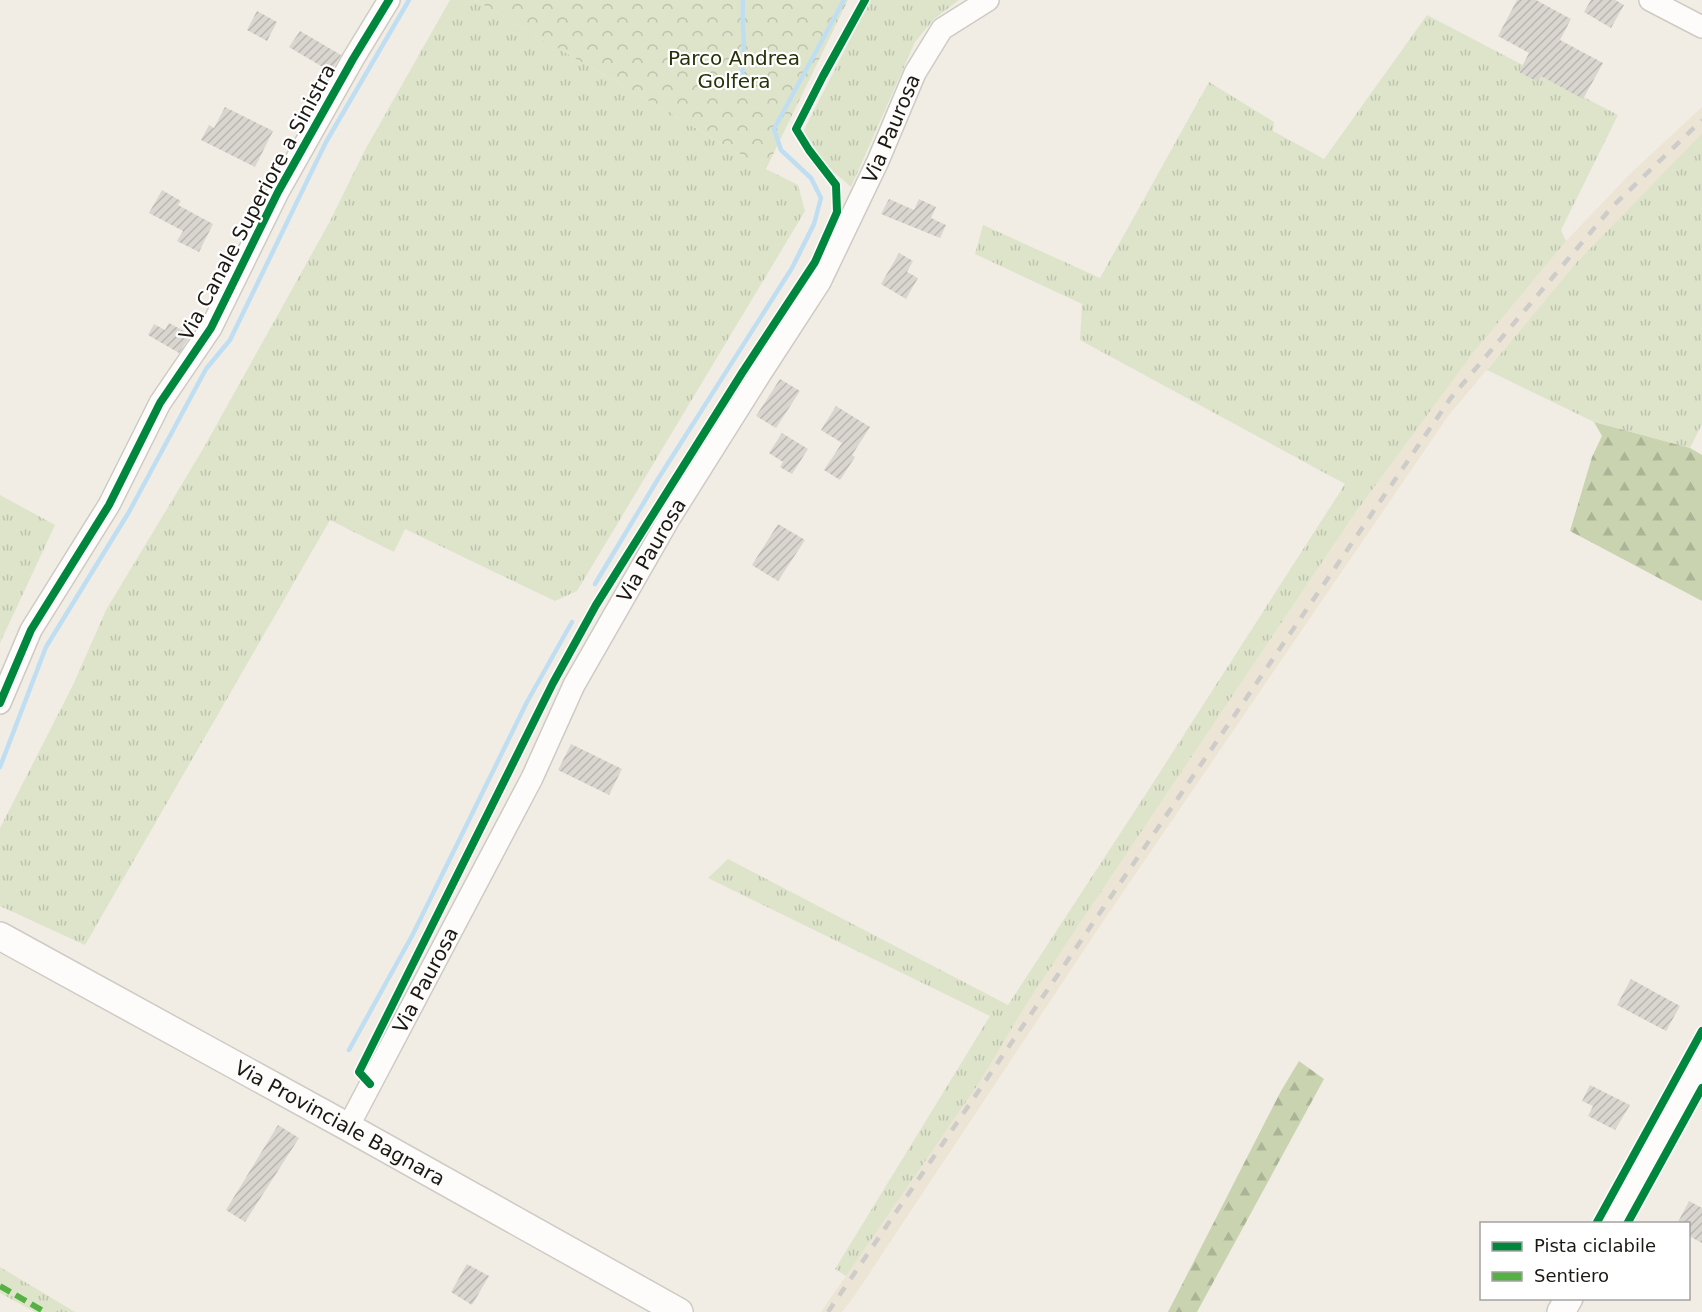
<svg xmlns="http://www.w3.org/2000/svg" width="1702" height="1312" font-family="'DejaVu Sans',sans-serif">
<defs>
<pattern id="grass-tufts" width="24" height="20" patternUnits="userSpaceOnUse" patternTransform="scale(1.5)"><rect width="24" height="20" fill="#dde4ca"/><path d="M3 7l-1-3M5 7V3M7 7l1-3M15 17l-1-3M17 17v-4M19 17l1-3" fill="none" stroke="#bdc3ad"/></pattern>
<pattern id="forest-firs" width="22" height="20" patternUnits="userSpaceOnUse" patternTransform="scale(1.5)"><rect width="22" height="20" fill="#c9d3b0"/><path d="M5 1l3.5 6h-7zM16 11l3.5 6h-7z" fill="#acb496"/></pattern>
<pattern id="park-crowns" width="20" height="18" patternUnits="userSpaceOnUse" patternTransform="scale(1.5)"><rect width="20" height="18" fill="#dde4ca"/><path d="M2 6a3 3 0 1 1 6 0M12 15a3 3 0 1 1 6 0" fill="none" stroke="#bdc3ad"/></pattern>
<pattern id="building-hatch" width="6" height="6" patternUnits="userSpaceOnUse" patternTransform="scale(1.5)"><rect width="6" height="6" fill="#d9d6d0"/><path d="M-1 1l2-2M0 6l6-6M5 7l2-2" fill="none" stroke="#bab7b2"/></pattern>
</defs>
<rect width="100%" height="100%" fill="#f1ede5"/>
<!-- built -->
<path fill="#ece4d4" d="M1702,107V133L1576,263L1448,416L1104,920L853,1298L842,1312H821L981,1080L1022,1011L1080,923L1355,513L1473,353L1566,241L1630,174Z"/>
<!-- grass -->
<path fill="url(#grass-tufts)" d="M450,0H475L766,169L798,185L805,211L577,591L555,601L405,529L394,552L330,520L85,945L0,906V828L73,685L106,610L203,449L329,223L365,150Z
M870,0H959L934,19L915,42L851,187L826,165L803,132Z
M1427,15L1618,115L1561,230L1566,241L1473,353L1355,513L1080,923L1022,1011L981,1080L846,1276L835,1269L990,1016L708,878L728,859L1008,1005L1142,800L1345,484L1080,340L1082,304L975,254L983,225L1100,278L1209,82L1274,122L1273,131L1324,159Z
M1702,133V424L1690,448L1594,422L1487,370L1576,263Z
M0,495L55,525L0,643Z
M0,1267L75,1312H35L0,1293Z"/>
<!-- forest -->
<path fill="url(#forest-firs)" d="M1594,422L1690,448L1702,455V601L1570,531L1592,457L1602,436Z
M1299,1061L1324,1079L1197,1312H1168L1281,1091Z"/>
<!-- park -->
<path fill="url(#park-crowns)" d="M475,0H848L766,169Z"/>
<g fill="none" stroke-linecap="round" stroke-linejoin="round">
<!-- stream -->
<path stroke="#c0def2" stroke-width="4.5" d="M740,79C748,60 741,23 743,0
M595,584L658,479L792,268L814,224L821,198L811,178L781,150L774,129L844,0
M0,767L46,647L129,512L206,369L230,340L326,142L409,0
M349,1050L413,934L527,702L572,622"/>
</g>
<!-- building -->
<path fill="url(#building-hatch)" d="M1517,0H1536L1571,19L1560,40L1603,63L1583,99L1541,76L1538,82L1519,72L1529,53L1498,36Z
M1591,0H1615L1624,5L1611,28L1584,12Z
M257,11L277,22L267,41L247,30Z
M300,31L341,55L331,72L289,47Z
M225,107L273,131L255,167L201,140L209,125L214,128Z
M162,190L181,201L178,205L213,224L199,252L177,241L183,231L149,213Z
M889,199L914,210L919,199L936,207L931,218L946,225L940,238L881,214Z
M899,253L913,261L907,272L918,278L906,299L881,284Z
M169,323L191,335L179,353L148,335L154,324L165,330Z
M780,379L800,391L776,428L756,416Z
M836,406L870,427L852,455L855,457L840,480L824,470L842,443L821,430Z
M782,433L808,449L792,474L780,467L783,462L769,453Z
M778,524L805,540L778,581L752,565Z
M571,744L622,769L609,795L558,770Z
M1631,979L1680,1006L1666,1031L1617,1005Z
M1590,1085L1630,1105L1615,1130L1588,1116L1593,1106L1582,1101Z
M278,1125L299,1138L245,1222L226,1210Z
M1689,1201L1702,1208V1243L1689,1236V1224H1677Z
M467,1264L489,1276L472,1305L451,1292Z"/>
<g fill="none" stroke-linecap="round" stroke-linejoin="round">
<defs>
<g id="minor">
<path d="M1650,0L1702,27"/>
<path d="M0,703L31,630L109,505L160,403L211,328L278,192L353,59L389,0"/>
<path id="s1" d="M348,1127L532,778L574,685L669,519L759,376L820,282L878,161L915,73L942,29L988,0"/>
</g>
<g id="major">
<path id="s2" d="M0,936L348,1127L679,1312"/>
<path d="M1610,1224L1702,1056"/>
<path d="M1561,1312L1569,1298"/>
</g>
</defs>
<!-- minor casing -->
<use href="#minor" stroke="#cecbc4" stroke-width="24"/>
<!-- major casing -->
<use href="#major" stroke="#cecbc4" stroke-width="30"/>
<!-- minor -->
<use href="#minor" stroke="#fdfcfb" stroke-width="21"/>
<!-- major -->
<use href="#major" stroke="#fdfcfb" stroke-width="27"/>
<!-- rail -->
<path stroke="#cdccca" stroke-width="4.5" stroke-dasharray="10 10" stroke-linecap="butt" d="M828,1312L1450,399L1612,207L1702,120"/>
<!-- quiet -->
<path stroke="#55b144" stroke-width="6" stroke-dasharray="12 6" stroke-linecap="butt" d="M0,1286L45,1312"/>
<defs>
<path id="cycleway" d="M0,703L31,630L109,505L160,403L211,328L278,192L353,59L389,0
M370,1084L359,1072L553,683L596,605L742,373L815,262L837,212L836,185L809,150L796,129L823,76L865,0
M1596,1224L1702,1031
M1627,1224L1702,1088"/>
</defs>
<!-- cycleway casing -->
<use href="#cycleway" stroke="#fff" stroke-width="11"/>
<!-- cycleway -->
<use href="#cycleway" stroke="#00873e" stroke-width="8"/>
</g>
<g text-anchor="middle" dominant-baseline="central" stroke-width="4.5" stroke-linejoin="round" paint-order="stroke">
<!-- park labels -->
<g font-size="20" fill="#253307" stroke="#fff">
<text x="734" y="58">Parco Andrea<tspan x="734" dy="23">Golfera</tspan></text>
</g>
<!-- street labels -->
<g font-size="20" fill="#1b1813" stroke="#fff">
<text stroke="none"><textPath href="#s1" startOffset="1138">Via Paurosa</textPath></text>
<text transform="translate(257 202) rotate(-62)">Via Canale Superiore a Sinistra</text>
<text stroke="none"><textPath href="#s1" startOffset="652">Via Paurosa</textPath></text>
<text stroke="none"><textPath href="#s1" startOffset="166">Via Paurosa</textPath></text>
<text stroke="none"><textPath href="#s2" startOffset="388">Via Provinciale Bagnara</textPath></text>
</g>
</g>
<!-- legend -->
<rect x="1480" y="1222" width="210" height="78" fill="#ffffff" stroke="#a4a3a1" stroke-width="1.5"/>
<rect x="1492" y="1242" width="30" height="9" fill="#00873e" stroke="#a4a3a1" stroke-width="1.5"/>
<text x="1534" y="1252" font-size="18" fill="#1b1813">Pista ciclabile</text>
<rect x="1492" y="1272" width="30" height="9" fill="#55b144" stroke="#a4a3a1" stroke-width="1.5"/>
<text x="1534" y="1282" font-size="18" fill="#1b1813">Sentiero</text>
</svg>
